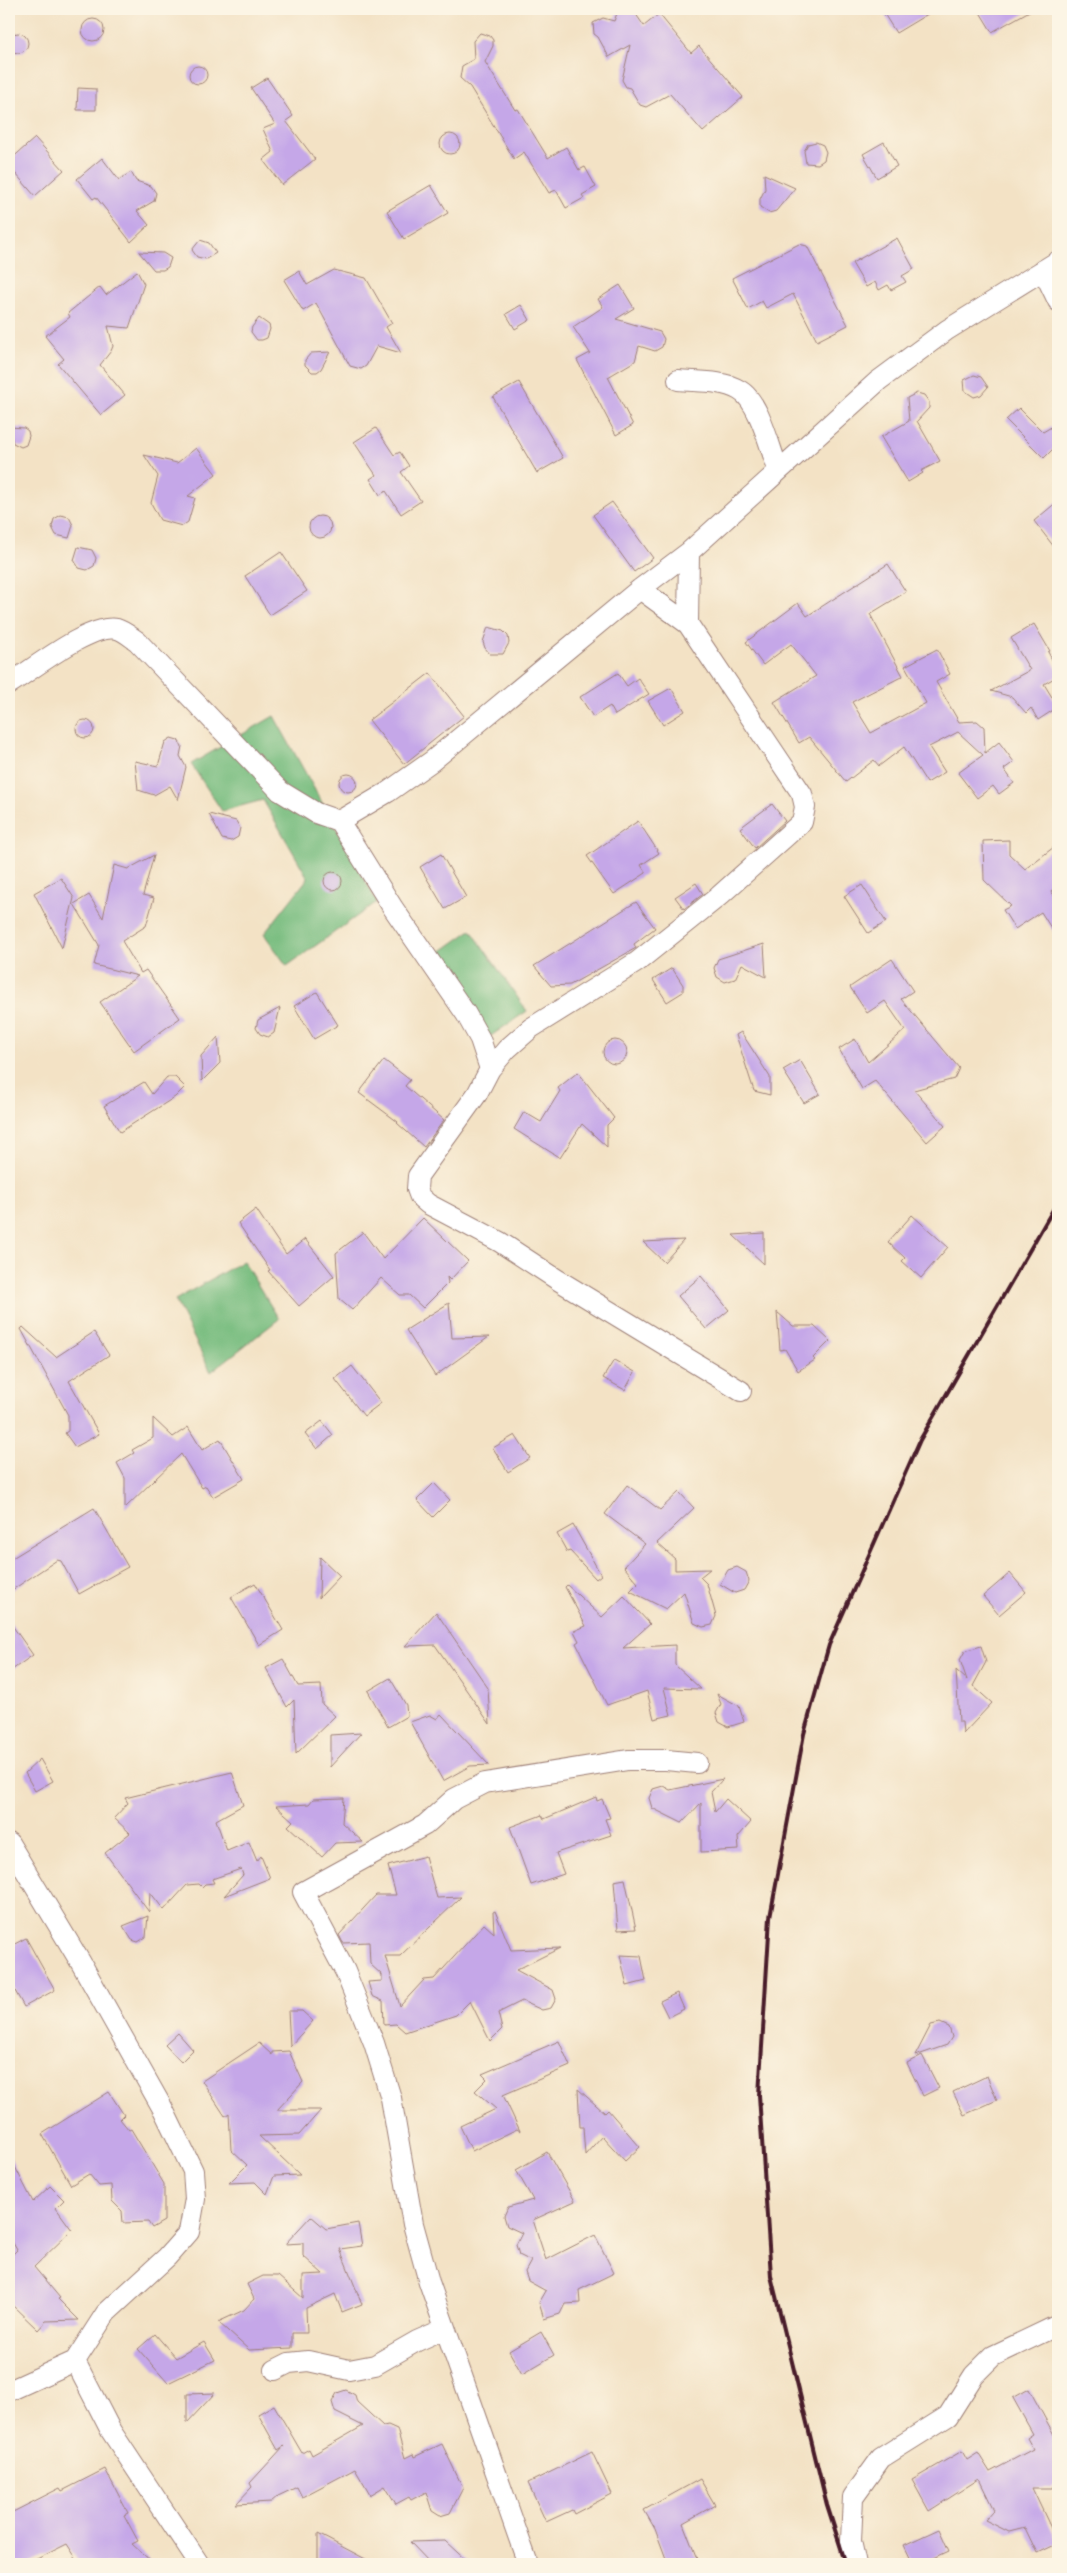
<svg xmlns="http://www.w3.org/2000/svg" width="1067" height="2573" font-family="Caveat,sans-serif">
<rect width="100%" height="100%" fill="#fcf5e5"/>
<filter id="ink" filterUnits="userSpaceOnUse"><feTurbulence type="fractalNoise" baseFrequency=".02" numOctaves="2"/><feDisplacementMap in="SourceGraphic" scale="10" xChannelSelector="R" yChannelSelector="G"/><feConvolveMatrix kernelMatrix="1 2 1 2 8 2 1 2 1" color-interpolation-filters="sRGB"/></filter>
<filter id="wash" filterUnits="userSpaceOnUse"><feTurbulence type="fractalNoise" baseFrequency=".0096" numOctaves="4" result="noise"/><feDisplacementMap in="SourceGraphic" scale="20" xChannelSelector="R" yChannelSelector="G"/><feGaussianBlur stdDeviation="1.12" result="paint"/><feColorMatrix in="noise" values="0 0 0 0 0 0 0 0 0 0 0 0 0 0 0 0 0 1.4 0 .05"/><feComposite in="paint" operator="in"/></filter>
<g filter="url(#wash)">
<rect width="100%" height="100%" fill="#f3e2c5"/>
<!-- forest -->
<path fill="#7abe81" stroke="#626e56" d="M274,716L377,902L287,966L264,934L308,878L263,800L222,811L191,764Z
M471,930L527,1011L485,1040L429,960Z
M243,1261L279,1319L211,1372L175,1300Z"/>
<g id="blocks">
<!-- building -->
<path fill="#c5a7e8" d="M625,9L633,10L644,26L659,14L691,53L699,46L743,97L703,132L670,94L646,107L640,105L630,88L626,87L622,80L630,45L609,57L598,37L594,34L593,23L603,18L614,21L618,11Z
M881,9H936L896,33Z
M978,9H1033L992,32Z
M82 30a11 11 0 1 1 22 0a11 11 0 1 1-22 0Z
M8 43a10 10 0 1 1 20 0a10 10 0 1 1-20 0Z
M480,33L490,36L493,40V46L485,62L515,110L518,109L548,158L566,147L579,170L585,167L596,187L582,195L584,198L566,208L556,190L549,193L524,152L514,159L470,87L460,78L462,66L474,59L473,41Z
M189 75a9 9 0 1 1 18 0a9 9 0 1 1-18 0Z
M267,78L293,116L286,121L315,159L282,185L263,160L273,152L263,129L275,124L251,88Z
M78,88L96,89V110H77Z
M440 144a10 10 0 1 1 20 0a10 10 0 1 1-20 0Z
M35,138L64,170L35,196L9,166V161Z
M816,142L823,145L826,152L824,160L818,164L806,163L804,151L808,144Z
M884,142L897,166L877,178L863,154Z
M102,158L119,180L131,172L136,181L151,186L156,193L154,201L137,211L149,225L131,242L96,197L93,199L77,179Z
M764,174L795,188L776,211L769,213L760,207V199L765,189Z
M431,185L448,213L404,239L387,211Z
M897,238L914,269L902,276L906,282L891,290L888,285L879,290L875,282L866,287L852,263Z
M200,240L209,243L216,253L206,259L197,257L192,250Z
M799,244L807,246L848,325L817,341L793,294L766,308L762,301L748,309L732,278Z
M139,252L163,253L171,258L168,267L163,270H154Z
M334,270L366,278L392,323L386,327L401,353L377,346L366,366L361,369L350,366L316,303L303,311L284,280L299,271L307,285Z
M137,271L144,284L129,328L108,326L113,346L111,351L100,365L125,395L101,415L58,364L64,359L45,336L70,317L68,313L100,287L106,295Z
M620,285L634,308L616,319L660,332L664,339L662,347L655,351L639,346L635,361L608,377L633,425L616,435L577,360L590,353L573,327L603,307L598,299Z
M521,305L530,320L515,329L506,314Z
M259,318L269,325L270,329L267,338L262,340H257L251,332L252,327Z
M330,352L321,369L317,372H312L305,365V360L311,353Z
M974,375L981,377L988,387L981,395L974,397L965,391L964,380Z
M519,382L563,458L537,473L493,397Z
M917,393L924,395L929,402V408L917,421L940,461L921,471L923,473L908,482L881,437L909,421L907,398Z
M1019,408L1043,432L1058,423V444L1044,458L1006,420Z
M9,427L24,428L28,431L29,436L26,445L21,447L13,443Z
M376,428L394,455L400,452L409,466L401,472L421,501L401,514L386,491L380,495L370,479L376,475L354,442Z
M196,448L216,474L188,496L195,498L188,522L182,526L160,520L151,503L158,476L144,455L177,463Z
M1058,501V552L1034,521Z
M612,502L653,558L634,572L593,515Z
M61,515L69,517L73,525L69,538L56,535L52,527L54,519Z
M309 527a11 11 0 1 1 22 0a11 11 0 1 1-22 0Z
M78,547L92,550L96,558L94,566L87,570L79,568L74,560Z
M281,552L307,591L270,615L245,576Z
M888,564L906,592L870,614L903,676L852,702L871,733L926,703L905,666L937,649L950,674L936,682L959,722L977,721L984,727L985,753L999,742L1014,762L1004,769L1014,783L999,794L993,786L977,798L958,773L983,755L958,732L929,747L945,772L927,783L904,747L879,766L874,760L846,782L809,737L799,743L774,702L816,676L791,644L763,665L746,642L798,603L807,616Z
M1034,624L1050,651L1048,652L1058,671L1056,677L1044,684L1058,707L1038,720L1031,708L1026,713L1012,697L991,691L1030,670L1011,638Z
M488,627L503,631L508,636L509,643L503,654H490L485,648L483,642Z
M430,673L464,716L404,764L369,720Z
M618,673L627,686L638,678L649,694L615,715L610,706L593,717L580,697Z
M671,688L685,711L663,725L648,701Z
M76 729a9 9 0 1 1 18 0a9 9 0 1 1-18 0Z
M171,738L178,740L182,746L180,756L186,767L178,800L170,786L154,795L138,790L135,761L158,766L165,742Z
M339 783a9 9 0 1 1 18 0a9 9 0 1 1-18 0Z
M772,804L785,821L755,848L740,828Z
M209,814L236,821L240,828L238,837L231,841L222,839Z
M638,821L659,853L641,865L646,873L614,894L587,856Z
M1009,840V854L1025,869L1058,844V886L1051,891L1058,902V939L1041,912L1015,929L1003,910L1011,906L984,880L983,841Z
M441,854L466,897L445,909L420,867Z
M154,855L143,895L154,898L146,926L122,941L141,973L146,970L180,1018L134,1051L100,1002L138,976L94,965L99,945L74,904L89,895L103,918L114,865L128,869Z
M324 881a9 9 0 1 1 18 0a9 9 0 1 1-18 0Z
M61,878L74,898L62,948L34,893Z
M696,883L703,894L684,909L675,897Z
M862,885L886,922L868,933L844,896Z
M636,902L655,928L634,944L636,948L570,985L551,986L534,966Z
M764,944L766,977L742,964L735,979L725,982L717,977L714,968L718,959Z
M892,959L913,991L901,999L959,1068L954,1079L914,1090L945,1126L927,1142L875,1081L862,1089L839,1049L855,1039L868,1062L905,1030L885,1001L867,1013L850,987Z
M672,968L683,985V992L667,1002L653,980Z
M317,992L338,1025L314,1039L294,1006Z
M280,1008L274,1033L268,1037L260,1034L256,1028L258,1020Z
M741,1032L770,1077V1095L754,1091L736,1035Z
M218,1037L220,1063L202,1081L201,1056Z
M603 1052a12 12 0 1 1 24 0a12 12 0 1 1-24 0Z
M384,1060L410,1080L405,1086L444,1120L424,1147L397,1123L398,1122L359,1093Z
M800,1060L820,1094L804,1103L783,1070Z
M578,1072L614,1118L607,1125V1147L582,1124L560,1158L514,1129L524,1112L541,1122L560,1091L558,1088Z
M167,1077H175L185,1087L175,1097L120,1132L104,1106L144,1082L152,1094Z
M256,1209L286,1254L305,1239L334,1276L299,1306L268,1271L270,1270L238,1223Z
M912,1215L948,1247L921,1278L902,1261L905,1258L888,1242Z
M423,1218L468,1261L450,1280L447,1277L448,1283L423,1308L409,1295H400L381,1278L352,1310L339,1299L336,1253L363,1232L383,1259Z
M764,1233V1264L733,1235Z
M684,1240L664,1262L643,1242Z
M701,1276L729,1310L706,1329L678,1296Z
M449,1303L452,1338L489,1337L435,1376L406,1330Z
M777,1312L793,1326H814L830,1341L813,1358L815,1360L798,1371L785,1349L780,1350Z
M23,1327L56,1357L94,1332L109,1355L69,1381L99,1434L75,1447L65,1433L68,1431V1415L21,1329Z
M614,1360L635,1372L625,1390L603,1378Z
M352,1366L381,1403L364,1416L335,1379Z
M153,1418L173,1437L188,1427L202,1450L220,1439L244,1479L213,1497L206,1486L202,1488L181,1454L125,1508V1478L117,1463L134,1453L132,1450L153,1438Z
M322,1421L333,1435L317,1449L305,1434Z
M515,1435L530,1458L508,1472L493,1448Z
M434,1483L450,1500L433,1517L417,1500Z
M627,1485L660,1510L679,1492L694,1508L657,1543L675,1559V1570L710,1569L700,1577L707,1584L716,1616L712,1625L703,1627L694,1623L684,1592L666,1609L630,1591L638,1583L624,1567L645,1544L605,1514Z
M94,1508L128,1567L79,1594L61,1561L57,1560L9,1592V1560Z
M573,1525L601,1575L596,1579L570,1551L567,1552L557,1534Z
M320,1557L340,1576L319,1598Z
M737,1567L746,1572L749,1581L744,1590L735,1593L720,1584L728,1570Z
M1010,1573L1026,1592L999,1615L983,1596Z
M255,1583L283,1630L259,1645L231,1597Z
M567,1585L602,1617L624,1596L650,1624L623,1648L675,1645V1665L701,1689L664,1688L671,1715L654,1719L647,1691L607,1705L576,1643L579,1641L574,1631L586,1626L565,1587Z
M436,1612L488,1688L490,1724L435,1645L405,1646Z
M9,1621L33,1655L9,1672Z
M981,1646L986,1662L973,1686L992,1703L963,1734L962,1722H959L956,1670L967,1680L960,1660L965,1651Z
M283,1659L298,1686L321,1685L322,1704L335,1716L296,1754L294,1700L287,1707L266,1668Z
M390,1678L406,1705L407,1716L388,1727L368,1691Z
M717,1694L739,1706L744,1722L728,1727L719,1722L716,1713L721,1704Z
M441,1714L489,1765L470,1766L443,1781L410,1722L430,1715L437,1719Z
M361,1733L330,1767V1735Z
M40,1759L53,1781L35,1791L25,1773Z
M232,1772L243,1805L216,1820L227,1851L249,1842L257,1861L261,1856L270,1878L224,1896L243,1875L241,1869L212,1879L214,1883L205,1884L202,1887L199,1884L187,1885L164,1910L150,1892L149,1912L105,1853L130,1833L114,1818L128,1803L125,1798Z
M723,1779L711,1792L715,1812L726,1799L751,1822L738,1837L739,1850L701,1852V1803L682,1823L652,1808L649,1798L653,1789L663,1786L670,1790Z
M596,1797L597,1801L602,1799L610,1818L605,1819L611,1835L556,1853L564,1874L531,1885L510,1827L542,1815L544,1819Z
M344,1798L342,1823L363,1842L335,1843L322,1857L288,1826L293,1821L276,1806L309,1804L313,1799Z
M425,1856L437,1898L461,1897L400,1956H385L400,2006L424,1980L434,1979L484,1924L494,1933L493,1912L495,1911L511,1950L560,1948L516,1970L553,1990L556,1999L551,2008L542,2010L522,2001L498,2013L502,2029L490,2041L470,2001L456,2015L405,2032L396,2024L384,2025L383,2001L372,1996L368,1982L382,1981V1975L370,1964L369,1942L343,1943L339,1935L376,1895H396L388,1866Z
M625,1879L636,1929L618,1930L614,1881Z
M148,1916L146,1937L138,1942L132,1940L123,1926Z
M26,1938L55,1990L24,2007L9,1980V1947Z
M620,1955L641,1956L646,1981L627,1986Z
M677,1993L684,2009L668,2017L660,2001Z
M288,2011H302L313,2021L290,2046Z
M940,2023L949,2027L952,2037L947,2045L915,2056L931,2025Z
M178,2033L193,2050L181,2062L165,2045Z
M559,2041L570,2066L503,2095L520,2131L517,2129L472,2151L460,2126L496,2109L475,2091L487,2079L482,2074Z
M259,2043L272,2055V2052L289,2051L303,2082L277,2110H321L299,2135L259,2136L300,2175L274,2176L267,2194L255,2182L229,2183L247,2165L231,2150L229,2113L225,2116L202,2081Z
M922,2055L939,2088L923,2096L907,2063Z
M987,2076L997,2100L964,2115L953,2092Z
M578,2089L605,2113L608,2110L640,2147L625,2161L602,2136L585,2155L583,2127H580Z
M109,2092L124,2115L120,2119L129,2130L131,2129L164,2184V2221L152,2228L148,2222L123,2223L122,2211L112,2201L111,2185L99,2186L89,2174L71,2185L42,2134Z
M547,2152L575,2201L533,2220L546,2260L595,2235L614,2273L579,2290L580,2303L565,2304L560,2314L544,2319L539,2303L546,2291L528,2281L525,2272L531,2261L519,2255L516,2245L522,2233L507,2226L504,2216L508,2207L533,2200L516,2170Z
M9,2155L33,2202L50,2186L64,2200L56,2208L72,2230L34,2267L60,2298L58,2299L79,2320L46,2321L38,2330L11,2304L9,2258L17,2250L9,2236Z
M311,2216L326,2229L358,2223L362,2246L340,2249L362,2304L342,2312L335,2294L306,2308L307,2333H292V2348L249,2350L218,2322L244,2310L254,2299L247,2284L263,2276H278L303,2298V2275L323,2274L303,2256V2243L285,2244Z
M541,2332L554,2355L522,2374L509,2351Z
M155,2334L176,2358L204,2342L215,2360L168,2383L138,2349Z
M1029,2389L1058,2442V2480L1052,2488H1032L1058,2543L1037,2553L1025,2528L1009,2532L985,2520L994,2510L979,2479L929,2511L912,2480L962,2451L967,2460L978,2453L990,2472L1033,2449L1027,2438L1033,2434L1013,2398Z
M346,2390L355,2395L357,2402L383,2426L388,2425L397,2429L405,2458L413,2454L414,2457L442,2444L463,2488L450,2513L440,2516L432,2511L426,2492L411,2500L409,2497L396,2504L385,2486L370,2495L355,2469L302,2497L297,2487L278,2496L271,2502L236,2504L252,2487L250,2483L284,2446L278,2450L258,2414L274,2405L302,2453L309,2449L312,2455L363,2426L335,2412L332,2402L337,2393Z
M215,2393L187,2423V2394Z
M592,2452L612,2494L574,2514L572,2510L546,2522L528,2483Z
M105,2469L128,2513L124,2515L138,2541L132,2544L154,2564H80L67,2544L27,2564H9V2514L60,2488L62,2491Z
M700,2479L715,2505L683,2523L699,2564H668L655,2529L644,2510Z
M939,2529L949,2551L921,2564H913L904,2545Z
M318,2534L375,2564H318Z
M445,2541L470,2564H431L410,2542Z"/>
</g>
</g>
<g filter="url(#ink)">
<use href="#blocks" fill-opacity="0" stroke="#9e8078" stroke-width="1"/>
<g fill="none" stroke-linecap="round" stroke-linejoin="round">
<defs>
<path id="minor" d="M1043,270L1058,301
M678,380C696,382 723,380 739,390C759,400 770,449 778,469
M640,589L688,624L802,794L805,807L802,822L718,897L637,962L531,1028L507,1049L490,1069L477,1094L418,1176L417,1189L420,1197L428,1204L500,1242L558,1280L741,1391
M688,624L689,552
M9,684C32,670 90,623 117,629C124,631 131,637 137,641L280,791L316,813L339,821L393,908L466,1014L480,1039L490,1069
M339,821L388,792L432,761L640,589L689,552L878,381L947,330L1058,261
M9,1843L81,1963L163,2109L193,2171L195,2199L189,2232L167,2257L106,2313L75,2361L111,2431L199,2564
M275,2370L289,2363L308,2361L349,2370L375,2365L417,2341L444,2329
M9,2391L75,2361
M528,2564L429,2282L413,2224L391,2098L374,2043L345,1971L303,1892L425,1825L454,1799L485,1783L628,1760H666L697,1763
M856,2564L851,2541L853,2497L881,2458L948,2416L974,2375L993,2356L1058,2325"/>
</defs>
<!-- minor casing -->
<use href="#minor" stroke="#9e8078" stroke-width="22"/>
<!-- minor -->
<use href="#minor" stroke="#fff" stroke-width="20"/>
<!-- rail -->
<path stroke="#4a1f2b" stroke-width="4" d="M846,2564L827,2505L771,2276L759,2095L770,1917L804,1734L829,1645L920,1440L1058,1201"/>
</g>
</g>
<!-- margin -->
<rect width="1067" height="2573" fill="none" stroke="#fcf5e5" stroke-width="30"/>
</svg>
